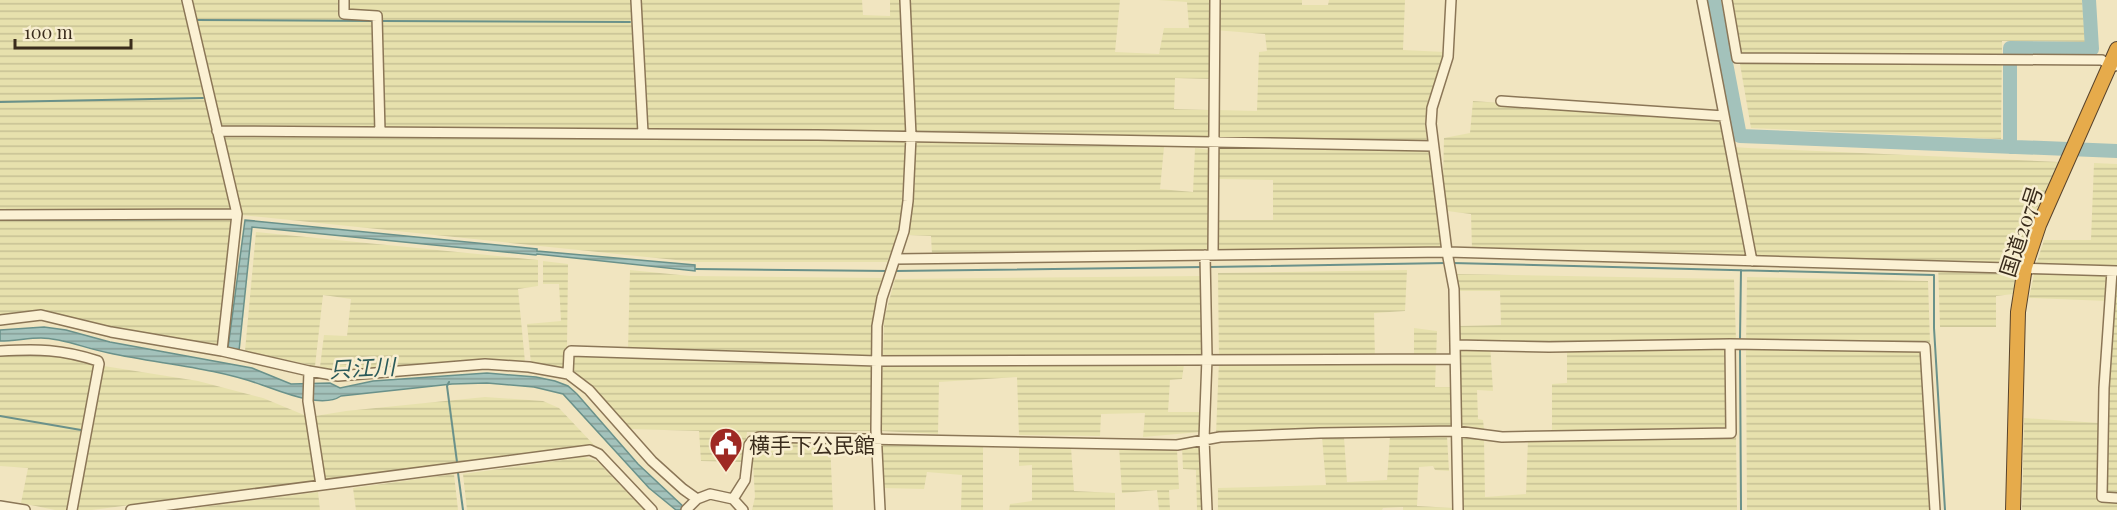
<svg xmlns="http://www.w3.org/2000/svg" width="2117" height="510" font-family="'Playfair Display','Noto Sans JP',serif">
<defs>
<pattern id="farmland-rules" width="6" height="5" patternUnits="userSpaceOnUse" patternTransform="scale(1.5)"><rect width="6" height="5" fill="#e7e1ad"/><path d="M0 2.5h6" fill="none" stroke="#c7c194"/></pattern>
<pattern id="water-rules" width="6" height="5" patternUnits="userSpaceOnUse" patternTransform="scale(1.5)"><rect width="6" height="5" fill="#a3c2bb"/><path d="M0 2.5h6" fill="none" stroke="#869e97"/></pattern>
</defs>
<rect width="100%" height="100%" fill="#f1e5c0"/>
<!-- farmland -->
<path fill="url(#farmland-rules)" d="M0,0H183L234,216L219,348L111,330L86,322L0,317Z
M193,0H862L863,15L890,16V0H900L907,129L900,230L887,262H695L241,215L196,24L197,18Z
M910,0H1120L1115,52L1159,54L1164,28H1189L1187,2L1158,0H1302V5H1328L1329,0H1405L1403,50L1445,52L1427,105L1425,125L1442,249L1216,250L1217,220H1273V180L1217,179V110L1257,111L1259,52L1267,51L1265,34L1214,30L1212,79L1175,78L1174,109L1210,110V139L916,132Z
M1729,0H2082L2085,42L2002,41L2001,139L1751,128Z
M1473,101L1721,118L1727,147L2059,162L2029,225L2018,260L2013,294L1996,296V327H1940L1938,261L1472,249L1471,214L1447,211L1443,180L1444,138L1470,133Z
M915,142L1164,147L1160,189L1193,192L1195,148L1211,150L1210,251L932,254L931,236L908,235L914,197Z
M2094,163L2117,164V510H2022L2024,418L2100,423L2107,301L2029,298L2036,265L2044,240H2091Z
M256,232L538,260V286L518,289L525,362L486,359L341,371L320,367L324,335L347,336L351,299L323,295L315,366L245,351Z
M543,261L568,264L567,348L628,350L630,270L690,276L882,278L872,323V431L747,432L743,462L701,461L699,431L630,429L589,382L564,369L531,363L527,324L561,321L559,284H543Z
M1407,270L1405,311L1374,313L1375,360L1414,362V328L1437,331L1435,387H1452L1451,428L1216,434L1219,361L1218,273Z
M1457,274L1734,279L1736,341H1728V427L1552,431V384L1567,383V346L1490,344L1493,391L1477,390L1478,419L1483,420L1484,429L1460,425L1459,326L1501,325L1500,291H1459Z
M1201,276L1204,357H1185L1182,379L1170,380L1168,412H1200V432L1143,437L1145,413L1101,414L1100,436L1019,435L1017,377L939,382L938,434L881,431L884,319L895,279Z
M1747,277L1928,281L1930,343L1922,344L1931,510H1747L1746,347Z
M42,353L80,360L94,365L68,510H55L21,503L28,468L0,466V356Z
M104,366L198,381L263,398L309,417L346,411L485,397L543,401L559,408L594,445L92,510H77Z
M1390,436H1447L1449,471L1435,470L1433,466L1419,467L1417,506L1454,508V510H1403V507L1383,508L1382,510H1218V488L1326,485L1322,437H1344L1347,482L1387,480Z
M1460,436L1484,439L1485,497L1526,494L1528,439L1736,437L1737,510H1462Z
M758,439L830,442L833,510H752L755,497L752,446Z
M880,442L983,443V510H961L962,475L927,472L924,489L882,488Z
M1201,444L1203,510H1197L1196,470L1183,469L1182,446Z
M1019,445L1071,447L1074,491L1115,493V510H1009L1010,504L1032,501V465L1019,466Z
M1119,446L1177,449L1179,489L1169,490L1170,510H1159L1157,490L1122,493Z
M584,457L597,461L644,510H467L463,474Z
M454,474L458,510H356L353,488Z
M318,492L320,510H195V508Z"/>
<!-- water -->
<path fill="url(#water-rules)" stroke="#6a918a" stroke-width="1.5" d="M245,220L537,249V251L695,265V271L537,254L536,255L252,227L239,351L228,348Z
M44,327L66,330L110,342L252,368L291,384L330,383L340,388L373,381L487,373L536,377L555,381L568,386L577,394L638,464L687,510H676L649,488L563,394L534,387L487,383L452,384L341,396C322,409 282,392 262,385C213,367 159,364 109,353C86,349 64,338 41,338C28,338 14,341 0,341V330Z"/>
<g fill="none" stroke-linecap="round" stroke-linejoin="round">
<!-- stream -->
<path stroke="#6a918a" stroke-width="2" d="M195,20L375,21
M381,21L630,22
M0,102L203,98
M0,220L234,219
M1452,263L1934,275V328L1945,510
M1209,267L1447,263
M696,269L889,271
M894,271L1204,267
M1740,339L1741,270
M1740,349L1741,510
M449,382L447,386L457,462
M0,416L81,430
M458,473L463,510"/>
<!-- river -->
<path stroke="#a3c2bb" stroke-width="14" d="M1714,0L1740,136L2117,151
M2010,147V48L2092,49L2089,0"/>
<defs>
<path id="minor" d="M187,0L237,214L222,351
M344,0V14L377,16L380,132
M636,0L643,133
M1451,0L1448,57L1432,108L1431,124L1447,252L1454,289L1458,510
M1702,0L1752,261
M1727,0L1737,58L2102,60L2110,66H2115
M1501,101L1724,116
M217,131L818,135L1433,146
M0,215L237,214
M1205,255L1207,358L1204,439L1207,510
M1213,255L1215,0
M895,259L1447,252L2117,271
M2112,271L2104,388L2102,497L2117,498
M0,320L41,315L111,332L222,351L309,371L308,401L321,485
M1455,345L1549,347L1730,344L1925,347L1935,510
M0,351C38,349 61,349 98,361L99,364L72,510
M309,371L338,376L485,364L529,367L568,374L589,390L652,461L683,489L697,499
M568,374L569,353L571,351L877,361L1455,359
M733,499L745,480L749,445L752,441L759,437L1177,445L1220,437L1320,433L1456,431L1502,437L1731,433L1730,344
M0,506L25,510
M131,510L590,450L599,454L652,510
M686,510L697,499L710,494L733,499L743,510
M880,510L876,430L877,326L882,298L904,231L908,201L911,136L905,0"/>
<path id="highway" d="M2013,510L2018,312L2025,267L2039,225L2117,49"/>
</defs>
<!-- minor casing -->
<use href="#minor" stroke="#8b7657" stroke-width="12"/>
<!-- highway casing -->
<use href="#highway" stroke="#58432c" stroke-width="16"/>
<!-- minor -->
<use href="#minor" stroke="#fbf1d4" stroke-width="9"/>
<!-- highway -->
<use href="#highway" stroke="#e6ab4b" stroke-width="14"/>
</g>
<!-- icons -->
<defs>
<symbol id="civic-pin" viewBox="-11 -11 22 30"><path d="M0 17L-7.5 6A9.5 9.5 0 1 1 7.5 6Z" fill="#9e2923" stroke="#f8eed0"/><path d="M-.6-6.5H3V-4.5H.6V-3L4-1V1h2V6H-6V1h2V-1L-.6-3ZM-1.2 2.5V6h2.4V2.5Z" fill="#fff"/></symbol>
</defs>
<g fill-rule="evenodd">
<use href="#civic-pin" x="707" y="425" width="38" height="52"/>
</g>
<g text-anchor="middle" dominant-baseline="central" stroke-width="5" stroke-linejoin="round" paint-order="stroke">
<!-- street labels -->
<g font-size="21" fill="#3a2c1c" stroke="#f8eed0">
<text transform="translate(2020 231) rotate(-72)">国道207号</text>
</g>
<!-- poi labels -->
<g font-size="21" fill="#3a2c1c" stroke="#f8eed0" text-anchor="start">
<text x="749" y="444">横手下公民館</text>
</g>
<!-- water labels -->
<g font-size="22" font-style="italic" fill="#2a5a5a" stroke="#f8eed0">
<text transform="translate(362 367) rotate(-3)">只江川</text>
</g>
</g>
<!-- scale -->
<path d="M15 39v9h116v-9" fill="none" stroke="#3a2c1c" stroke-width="3"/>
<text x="24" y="39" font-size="18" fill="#3a2c1c" stroke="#f8eed0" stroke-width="4.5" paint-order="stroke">100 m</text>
</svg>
